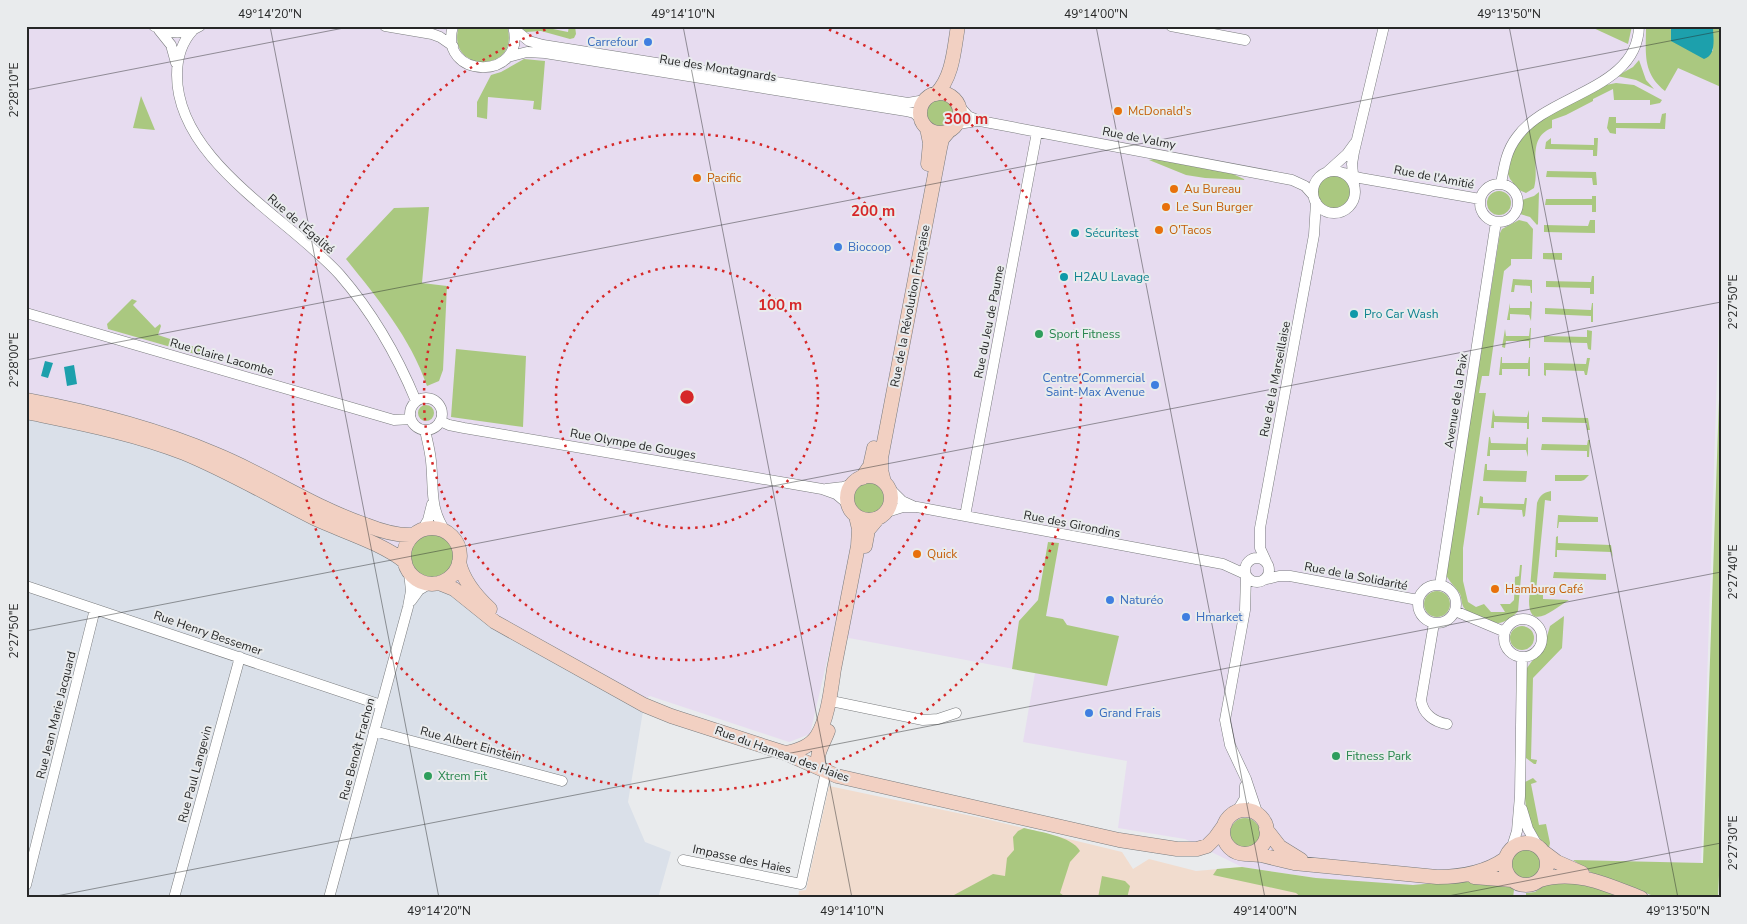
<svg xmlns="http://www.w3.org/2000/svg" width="1747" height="924" font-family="'Nunito Sans',sans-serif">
<rect width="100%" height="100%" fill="#e9ebed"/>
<!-- commercial -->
<path fill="#e7dcf0" d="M26,26H1721V252L1700,897L1662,895L1628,898H1491L1316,878L1242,867L1185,839L1118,828L1127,761L1023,742L1035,673L833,635L810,734L789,742L650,696L648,697L644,705L426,583L417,579L411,574L26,412Z"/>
<!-- built -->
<path fill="#dae0e9" d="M26,412L135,436L396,555L417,579L424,583L434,584L644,705L628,802L645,842L671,852L658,898H26Z"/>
<!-- education -->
<path fill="#f1dcce" d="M829,786L986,819L1122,852L1133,869L1149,859L1196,871L1242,867L1313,898H798L799,891L806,890Z"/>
<!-- green -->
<path fill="#aac880" d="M459,26H507C522,75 444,73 459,26Z
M519,26H538L568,32L569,26H575L576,34L574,38L570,39L541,31L526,32Z
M1589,26H1632L1628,44Z
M1646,26H1671L1670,29L1713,51V26H1721V87L1678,68L1665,91C1642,73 1646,53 1646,26Z
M524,59L545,61L541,110L533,109L534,101L488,97L487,119L477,117V102L491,75L501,72Z
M1639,60L1646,80L1654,89L1636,80L1617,76L1633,67Z
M1616,83L1634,85L1662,100L1660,103L1650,105V100H1614L1613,89L1593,99V101L1566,115L1552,120V128C1526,138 1540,167 1534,188L1526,193L1519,190L1510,179L1508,174L1512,155L1520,141L1537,122L1606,85Z
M141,96L155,130L133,128Z
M926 113a14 14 0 1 1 28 0a14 14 0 1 1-28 0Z
M1666,113L1665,129L1616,128V134L1610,133L1607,128L1609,117H1616V123H1660L1662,114Z
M1551,138V144L1594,145V138H1598L1597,156H1593V150L1545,149L1546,142Z
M1154,159L1233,174L1246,180L1205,178L1186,175L1149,160Z
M1547,171L1596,172L1597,185H1593L1592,178L1546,177Z
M1318 192a16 16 0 1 1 32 0a16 16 0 1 1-32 0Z
M1487 203a12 12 0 1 1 24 0a12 12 0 1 1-24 0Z
M1539,192L1538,224L1537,225L1530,217L1520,214L1522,200L1534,196Z
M1592,196H1596V212H1592V205H1545L1546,199H1592Z
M429,207L422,283L447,286L443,370L439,381L427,386C410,337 378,299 346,259L394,208Z
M1519,220L1527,222L1533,229L1532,259H1511V265L1504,271L1489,376H1482L1479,393H1486L1463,548V581L1468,602L1476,607L1484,604L1491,612H1505L1500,604H1510L1514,600L1515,577L1519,576L1520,565H1522L1518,611C1514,616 1505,623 1498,623C1491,622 1470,614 1465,609C1461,605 1462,599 1460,594C1456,587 1450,583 1446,575L1500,233L1502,229Z
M1590,220H1595V233L1544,232V225L1588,226Z
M1543,253H1562V260L1543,259Z
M1592,276H1594V294H1590V288L1546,287V281L1591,282Z
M1513,279L1532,280V293H1531L1530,286L1515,285L1514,292H1511Z
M132,299L137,301L133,305L155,328L160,324L161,326L158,335L222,356L223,362L108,329L107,324Z
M1530,301L1532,302L1531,321L1529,315L1510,314V320H1507L1510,303V308H1530Z
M1592,303H1593V322H1591V316L1545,314V308L1591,310Z
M1530,328H1531L1530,348H1529V341H1506L1505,348L1502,347L1505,329L1506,336H1529Z
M1587,330L1592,331L1591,350L1588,349L1587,343L1544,342V336L1587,337Z
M1721,341V831L1718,898H1659L1592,873L1573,860L1703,863Z
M456,349L526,356L523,427L451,417Z
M1501,357H1502V363H1528L1529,357H1530V376H1528V369H1502V375H1499Z
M1587,358H1590L1587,375H1585L1584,371L1546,370V376L1544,375V363L1586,364Z
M418 413a8 8 0 1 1 16 0a8 8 0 1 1-16 0Z
M1493,409L1495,416L1527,417L1529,410V429H1527V423L1494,422V428H1491Z
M1542,417L1588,418L1590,430H1587V423L1542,422Z
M1489,437H1490L1491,443L1526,444L1527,437L1528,438V457L1526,450H1490V456H1487Z
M1588,440H1590L1589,457H1587V451L1541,450L1542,444L1587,445Z
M1485,464H1487V470L1527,471L1526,482L1483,481Z
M1555,475H1589L1584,480L1581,481H1555Z
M854 498a15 15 0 1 1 30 0a15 15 0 1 1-30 0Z
M1551,491V501L1545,500L1536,591L1543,592V599L1569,600C1555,608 1529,633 1529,601L1537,503C1540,495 1543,493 1551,491Z
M1480,496L1483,497V503L1524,504L1525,498H1527L1525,516L1523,517L1522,510L1480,508L1479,515H1477Z
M1558,515L1598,517V522H1559L1558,528H1557Z
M410 555a22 22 0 1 1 44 0a22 22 0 1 1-44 0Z
M1558,536V543L1611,545L1613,558L1611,552L1557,550V557H1555L1556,537Z
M1048,542L1059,543L1046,616L1063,619L1067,625L1119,636L1107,686L1012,669L1019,621L1038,600Z
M1554,572L1606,574V580L1553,578Z
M1424 604a13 13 0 1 1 26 0a13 13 0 1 1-26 0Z
M1564,616L1562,648L1533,678L1531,759L1537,760L1536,764H1534L1526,758L1527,668L1532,661L1543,650L1550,626Z
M1510 638a12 12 0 1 1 24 0a12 12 0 1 1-24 0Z
M1533,778L1537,782L1531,784L1539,825L1546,824L1550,843L1549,848C1530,831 1523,807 1525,782Z
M1230 833a15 15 0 1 1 30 0a15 15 0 1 1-30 0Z
M1024,828C1039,832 1072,836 1080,851L1070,862L1060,893L1067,898H953L954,895L993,874L1005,876L1007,858L1014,850L1013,837L1018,831Z
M1511 865a16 16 0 1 1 32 0a16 16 0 1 1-32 0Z
M1242,867L1316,878L1413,885L1467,880L1508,885L1514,890L1513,898H1302L1296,893L1213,875L1217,869Z
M1102,876L1125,881L1130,886L1127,898H1098Z
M1572,880L1629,898H1526V893L1535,892L1550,881Z"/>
<!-- water -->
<path fill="#1da0ac" d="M1671,26H1713C1713,37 1717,55 1704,59L1671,41Z
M45,361L53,363L48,378L41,376Z
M74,365L77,384L67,386L64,367Z"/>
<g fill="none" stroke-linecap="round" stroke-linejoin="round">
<defs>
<path id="street" d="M154,26C169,34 185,35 200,26
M385,26L432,34L440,37L453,46
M453,26C437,80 528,82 513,26
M1171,26L1245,40
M514,29L529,41L543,45L908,103L925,100
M159,30L171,45L176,63
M193,30C181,43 177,58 177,75C177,161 289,218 340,275C373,313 397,355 416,401
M508,57L527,52L545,53L906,111L914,113L921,119
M960,107L968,116L980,121L1292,180L1305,186L1313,195
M958,124L977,121
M1313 192a21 21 0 1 1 42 0a21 21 0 1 1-42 0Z
M1327,172L1347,154L1355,143
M1344,173L1360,178L1480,199
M1480 203a19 19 0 1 1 38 0a19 19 0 1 1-38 0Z
M1354,184L1352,164L1354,152L1384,26
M1501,184C1504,167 1506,151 1517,137C1547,94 1638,90 1639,26
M26,313L394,420L411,419
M410 414a16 16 0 1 1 32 0a16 16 0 1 1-32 0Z
M440,421L449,425L464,428L822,489L836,494L848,504
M425,430C427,440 430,450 431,461C434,488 429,508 446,532
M889,488L902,501L913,506
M826,489L843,487L853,484
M887,512L903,507H917L1223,564L1245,574
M965,516L1037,132
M422,530L428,520L432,504
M1245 570a12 12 0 1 1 24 0a12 12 0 1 1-24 0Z
M1266,561L1260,548V528L1314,235L1316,202
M1246,576L1245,610L1225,720L1230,745L1246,779L1258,815
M1267,579L1279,576H1290L1418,600
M1418 604a19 19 0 1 1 38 0a19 19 0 1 1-38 0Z
M1440,585L1496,222
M26,586L381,705
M411,601L419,590L429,584
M1455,611L1505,632
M1504 638a19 19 0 1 1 38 0a19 19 0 1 1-38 0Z
M1434,623L1421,700C1423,714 1434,722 1447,724
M830,695L831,700L836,702L923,720L938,719L956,713
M374,731L562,781
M1522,809L1528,829L1537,845
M1236,813L1245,798V786
M1512,847L1517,831L1520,796L1522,657
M683,860L801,884L826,772
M26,885L95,609
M174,898L240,657
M329,898L408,607L411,591L409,572"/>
<path id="secondary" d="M920 113a20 20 0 1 1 40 0a20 20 0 1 1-40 0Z
M936,94C953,77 954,49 958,26
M927,128L930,143L928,164
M26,400C91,412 154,428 215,454C267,475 313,507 366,525C381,531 397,536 413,535
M26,412C79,423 133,433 184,453C230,472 272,497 316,519C342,531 384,544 405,562
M847 498a22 22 0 1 1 44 0a22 22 0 1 1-44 0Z
M862,478L870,466L874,448
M884,482L881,470V458L940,148L942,139L948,132
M404 556a28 28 0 1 1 56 0a28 28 0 1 1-56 0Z
M865,546L868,530L878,518
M459,562C463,581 476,596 490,609
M439,583L454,589L495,622L644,705L671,716L785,753L837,776L1119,840L1177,849H1197L1207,846L1215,838L1225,824
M785,753C797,751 810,747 817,736C828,719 831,689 834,669C842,628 850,587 858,546L859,529L856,516
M819,768C815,753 823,745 828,731
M1223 832a22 22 0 1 1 44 0a22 22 0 1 1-44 0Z
M1266,829L1280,847L1301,860
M1505 864a21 21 0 1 1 42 0a21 21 0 1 1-42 0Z
M1545,853L1557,862L1582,873
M1247,854L1261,855L1294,863L1437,877C1461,877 1485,873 1505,859
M1474,877L1512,880
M1540,880C1576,869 1608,885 1641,898"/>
</defs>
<!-- street casing -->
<use href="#street" stroke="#7a7c7e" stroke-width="11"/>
<!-- secondary casing -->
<use href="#secondary" stroke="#7a7c7e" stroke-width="15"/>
<!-- street -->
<use href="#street" stroke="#fff" stroke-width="10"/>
<!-- secondary -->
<use href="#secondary" stroke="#f2d0c2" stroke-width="14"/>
</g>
<!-- ticks -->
<path fill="none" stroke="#262727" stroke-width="1" stroke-opacity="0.45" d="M270,26L439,898M683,26L852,898M1096,26L1265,898M1509,26L1678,898M26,90L354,26M26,360L1721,31M26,631L1721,302M46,898L1721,572M1438,898L1721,843"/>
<!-- distance rings -->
<g fill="none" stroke="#d62828" stroke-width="2.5" stroke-dasharray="2.5 5">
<circle cx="687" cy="397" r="131"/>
<circle cx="687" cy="397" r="263"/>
<path d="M822 27A394 394 0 1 1 552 27"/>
</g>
<!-- markers -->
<g fill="#3f7fe0" stroke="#e9ebed" stroke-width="2">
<circle cx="648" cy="42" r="5"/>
<circle cx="838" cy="247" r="5"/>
<circle cx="1155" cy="385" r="5"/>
<circle cx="1110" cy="600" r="5"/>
<circle cx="1186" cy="617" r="5"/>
<circle cx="1089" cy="713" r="5"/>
</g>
<g fill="#e8710a" stroke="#e9ebed" stroke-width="2">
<circle cx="1118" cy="111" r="5"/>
<circle cx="697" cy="178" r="5"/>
<circle cx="1174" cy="189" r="5"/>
<circle cx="1166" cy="207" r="5"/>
<circle cx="1159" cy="230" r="5"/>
<circle cx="917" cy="554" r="5"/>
<circle cx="1495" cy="589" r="5"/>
</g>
<g fill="#0f9aa8" stroke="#e9ebed" stroke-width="2">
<circle cx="1075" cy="233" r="5"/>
<circle cx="1064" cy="277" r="5"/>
<circle cx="1354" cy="314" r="5"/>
</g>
<g fill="#2e9e5b" stroke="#e9ebed" stroke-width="2">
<circle cx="1039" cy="334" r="5"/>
<circle cx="1336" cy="756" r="5"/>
<circle cx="428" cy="776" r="5"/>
</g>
<g text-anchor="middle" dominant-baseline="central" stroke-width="4" stroke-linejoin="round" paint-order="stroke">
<!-- shop labels -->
<g font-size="12" fill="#366cbe" stroke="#e9ebed" text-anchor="start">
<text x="638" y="42" text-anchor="end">Carrefour</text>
<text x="848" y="247">Biocoop</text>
<text x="1145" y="378" text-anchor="end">Centre Commercial<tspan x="1145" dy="14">Saint-Max Avenue</tspan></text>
<text x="1120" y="600">Naturéo</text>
<text x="1196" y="617">Hmarket</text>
<text x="1099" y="713">Grand Frais</text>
</g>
<!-- street labels -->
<g font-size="12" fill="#262727" stroke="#e9ebed">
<text transform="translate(718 68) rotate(9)">Rue des Montagnards</text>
<text transform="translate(1139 138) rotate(11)">Rue de Valmy</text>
<text transform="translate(1434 177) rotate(11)">Rue de l'Amitié</text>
<text transform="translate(301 224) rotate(41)">Rue de l'Égalité</text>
<text transform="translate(910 306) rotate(-79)">Rue de la Révolution Française</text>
<text transform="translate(989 322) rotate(-79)">Rue du Jeu de Paume</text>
<text transform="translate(222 357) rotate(16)">Rue Claire Lacombe</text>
<text transform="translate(1275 379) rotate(-79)">Rue de la Marseillaise</text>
<text transform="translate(1456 401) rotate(-81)">Avenue de la Paix</text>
<text transform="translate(633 444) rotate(10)">Rue Olympe de Gouges</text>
<text transform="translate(1072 524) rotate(11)">Rue des Girondins</text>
<text transform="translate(1356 576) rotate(11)">Rue de la Solidarité</text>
<text transform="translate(208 633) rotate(19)">Rue Henry Bessemer</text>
<text transform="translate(56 715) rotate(-76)">Rue Jean Marie Jacquard</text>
<text transform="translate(471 744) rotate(15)">Rue Albert Einstein</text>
<text transform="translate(357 749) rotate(-75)">Rue Benoît Frachon</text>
<text transform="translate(782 754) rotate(20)">Rue du Hameau des Haies</text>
<text transform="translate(195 774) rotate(-75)">Rue Paul Langevin</text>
<text transform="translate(742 859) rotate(12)">Impasse des Haies</text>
</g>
<!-- food labels -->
<g font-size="12" fill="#c56008" stroke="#e9ebed" text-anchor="start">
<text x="1128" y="111">McDonald's</text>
<text x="707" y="178">Pacific</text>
<text x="1184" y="189">Au Bureau</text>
<text x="1176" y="207">Le Sun Burger</text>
<text x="1169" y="230">O'Tacos</text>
<text x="927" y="554">Quick</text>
<text x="1505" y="589">Hamburg Café</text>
</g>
<!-- culture labels -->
<g font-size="12" fill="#0d838f" stroke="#e9ebed" text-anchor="start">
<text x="1085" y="233">Sécuritest</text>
<text x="1074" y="277">H2AU Lavage</text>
<text x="1364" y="314">Pro Car Wash</text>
</g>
<!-- leisure labels -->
<g font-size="12" fill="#27864d" stroke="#e9ebed" text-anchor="start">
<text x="1049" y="334">Sport Fitness</text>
<text x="1346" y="756">Fitness Park</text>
<text x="438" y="776">Xtrem Fit</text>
</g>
</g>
<circle cx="687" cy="397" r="8" fill="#d62828" stroke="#e9ebed" stroke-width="2.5"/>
<g font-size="15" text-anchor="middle" font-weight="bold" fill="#d62828" stroke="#e9ebed" stroke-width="4" stroke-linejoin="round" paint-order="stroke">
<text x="966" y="124">300 m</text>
<text x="873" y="216">200 m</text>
<text x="780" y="310">100 m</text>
</g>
<!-- border -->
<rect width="1747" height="924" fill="none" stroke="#e9ebed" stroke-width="55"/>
<rect x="28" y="28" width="1692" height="868" fill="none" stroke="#262727" stroke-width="2"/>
<g font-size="12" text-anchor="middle" fill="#262727">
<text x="270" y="18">49°14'20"N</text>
<text x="683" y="18">49°14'10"N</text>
<text x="1096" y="18">49°14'00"N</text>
<text x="1509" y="18">49°13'50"N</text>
<text transform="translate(14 90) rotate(-90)" y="4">2°28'10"E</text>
<text transform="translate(1733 302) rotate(-90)" y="4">2°27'50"E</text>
<text transform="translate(14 360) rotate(-90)" y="4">2°28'00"E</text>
<text transform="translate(1733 572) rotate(-90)" y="4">2°27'40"E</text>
<text transform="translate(14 631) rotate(-90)" y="4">2°27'50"E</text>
<text transform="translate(1733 843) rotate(-90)" y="4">2°27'30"E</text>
<text x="439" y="915">49°14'20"N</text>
<text x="852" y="915">49°14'10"N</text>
<text x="1265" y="915">49°14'00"N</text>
<text x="1678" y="915">49°13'50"N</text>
</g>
</svg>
